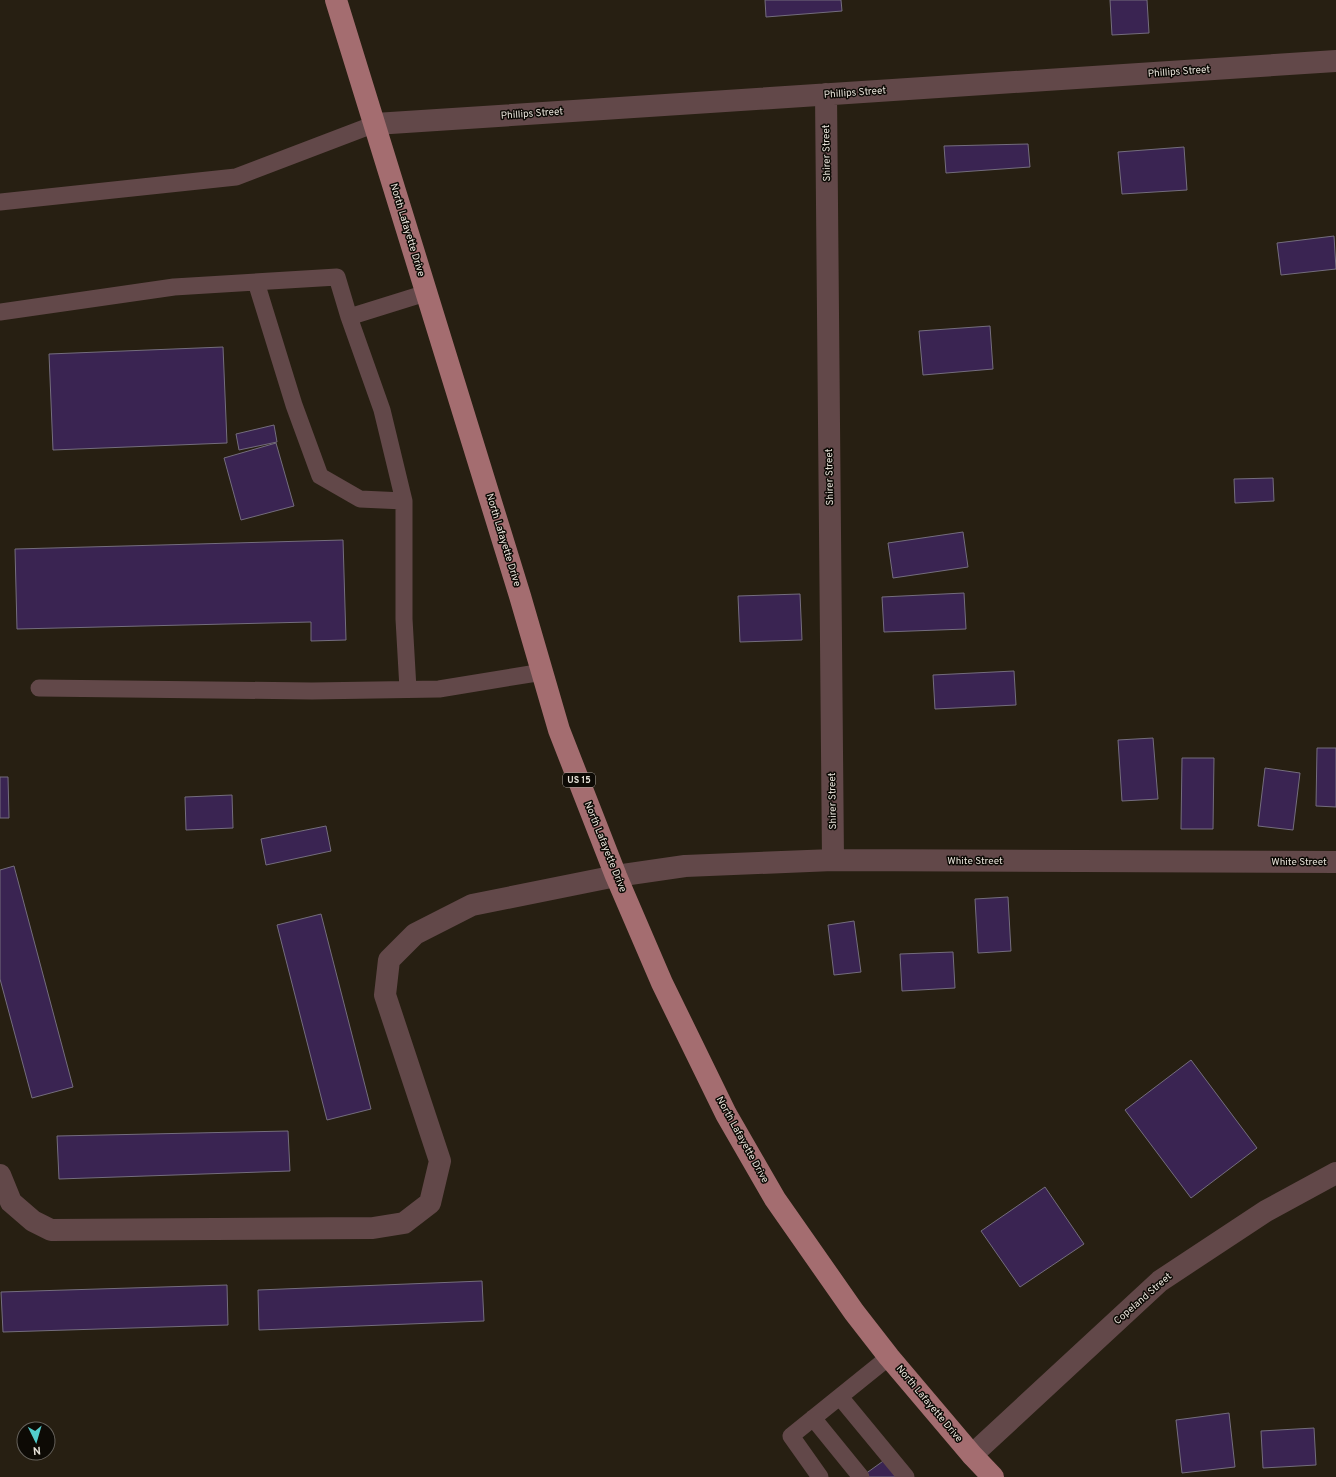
<svg xmlns="http://www.w3.org/2000/svg" width="1336" height="1477" font-family="Overpass,sans-serif">
<rect width="100%" height="100%" fill="#271f12"/>
<!-- building -->
<path fill="#3a2452" stroke="#746d7d" d="M765,0H841L842,11L766,17Z
M1110,0H1147L1149,33L1112,35Z
M1028,144L1030,167L946,173L944,146Z
M1184,147L1187,190L1122,194L1118,152Z
M1334,236L1336,269L1281,275L1277,243Z
M990,326L993,369L923,375L919,331Z
M223,347L227,443L53,450L49,354Z
M274,425L277,442L239,450L236,434Z
M276,443L294,506L241,520L224,458Z
M1273,478L1274,501L1235,503L1234,479Z
M963,532L968,567L893,578L888,543Z
M343,540L346,640L311,641V622L17,629L15,549Z
M964,593L966,629L884,632L882,597Z
M800,594L802,640L740,642L738,596Z
M1014,671L1016,705L935,709L933,675Z
M1153,738L1158,799L1122,801L1118,740Z
M1317,748H1336V807L1316,806Z
M1182,758H1214L1213,829H1181Z
M1265,768L1300,773L1293,830L1258,826Z
M0,777H8L9,818H0Z
M232,795L233,828L186,830L185,797Z
M326,826L331,851L266,865L261,839Z
M14,866L73,1087L32,1098L0,979V870Z
M1008,897L1011,951L978,953L975,899Z
M321,914L371,1109L327,1120L277,925Z
M854,921L861,972L834,975L828,925Z
M953,952L955,988L902,991L900,954Z
M1191,1060L1257,1148L1191,1198L1125,1110Z
M288,1131L290,1171L59,1179L57,1136Z
M1045,1187L1084,1244L1020,1287L981,1231Z
M482,1281L484,1321L259,1330L258,1290Z
M227,1285L228,1325L3,1332L1,1292Z
M1229,1413L1235,1467L1182,1473L1176,1420Z
M1314,1428L1316,1465L1263,1468L1261,1431Z
M886,1459L899,1477H861Z"/>
<g fill="none" stroke-linecap="round" stroke-linejoin="round">
<!-- service -->
<path stroke="#624849" stroke-width="17" d="M0,202L236,177L375,124
M256,282L294,405L320,476L360,499L404,501
M0,312L174,287L337,277L349,317L382,410L404,501V619L408,689
M349,317L426,293
M39,688L312,691L439,689L543,672
M840,1397L906,1477
M813,1418L861,1477
M820,1477L791,1436L889,1357"/>
<!-- minor -->
<path stroke="#624849" stroke-width="22" d="M826,94L833,860
M375,124L1336,61
M0,1175L11,1202L33,1221L51,1230L373,1228L404,1223L430,1203L440,1161L385,995L389,960L415,934L472,905L616,876L685,866L833,860L1336,862
M972,1455L1160,1281L1266,1211L1336,1173"/>
<!-- primary -->
<path stroke="#a46d70" stroke-width="22" d="M336,0L520,596L559,730L616,876L662,983L726,1114L775,1199L854,1312L889,1357L972,1455L993,1477"/>
</g>
<g text-anchor="middle" dominant-baseline="central" stroke-width="3" stroke-linejoin="round" paint-order="stroke">
<!-- shield labels -->
<rect fill="#0d0a05" stroke="#a6a199" stroke-width="1" x="563" y="773" width="32" height="14" rx="3"/>
<g font-size="9" font-weight="bold" fill="#e7e2d9">
<text x="579" y="780">US 15</text>
</g>
<!-- street labels -->
<g font-size="10" fill="#e7e2d9" stroke="#0d0a05">
<text transform="translate(1179 72) rotate(-4)">Phillips Street</text>
<text transform="translate(855 93) rotate(-4)">Phillips Street</text>
<text transform="translate(532 114) rotate(-4)">Phillips Street</text>
<text transform="translate(827 153) rotate(-91)">Shirer Street</text>
<text transform="translate(407 230) rotate(73)">North Lafayette Drive</text>
<text transform="translate(830 477) rotate(-91)">Shirer Street</text>
<text transform="translate(503 540) rotate(73)">North Lafayette Drive</text>
<text transform="translate(833 801) rotate(-91)">Shirer Street</text>
<text transform="translate(605 847) rotate(68)">North Lafayette Drive</text>
<text x="975" y="861">White Street</text>
<text x="1299" y="862">White Street</text>
<text transform="translate(742 1140) rotate(61)">North Lafayette Drive</text>
<text transform="translate(1143 1299) rotate(-41)">Copeland Street</text>
<text transform="translate(929 1404) rotate(50)">North Lafayette Drive</text>
</g>
</g>
<!-- north arrow -->
<g transform="translate(36 1441) rotate(175)"><circle r="19" fill="#0d0a05" stroke="#64605a"/>
<path d="M0-3L7 15L0 10L-7 15Z" fill="#52cdcd"/>
<text y="-6" font-size="11" font-weight="bold" text-anchor="middle" fill="#e7e2d9">N</text>
</g>
</svg>
